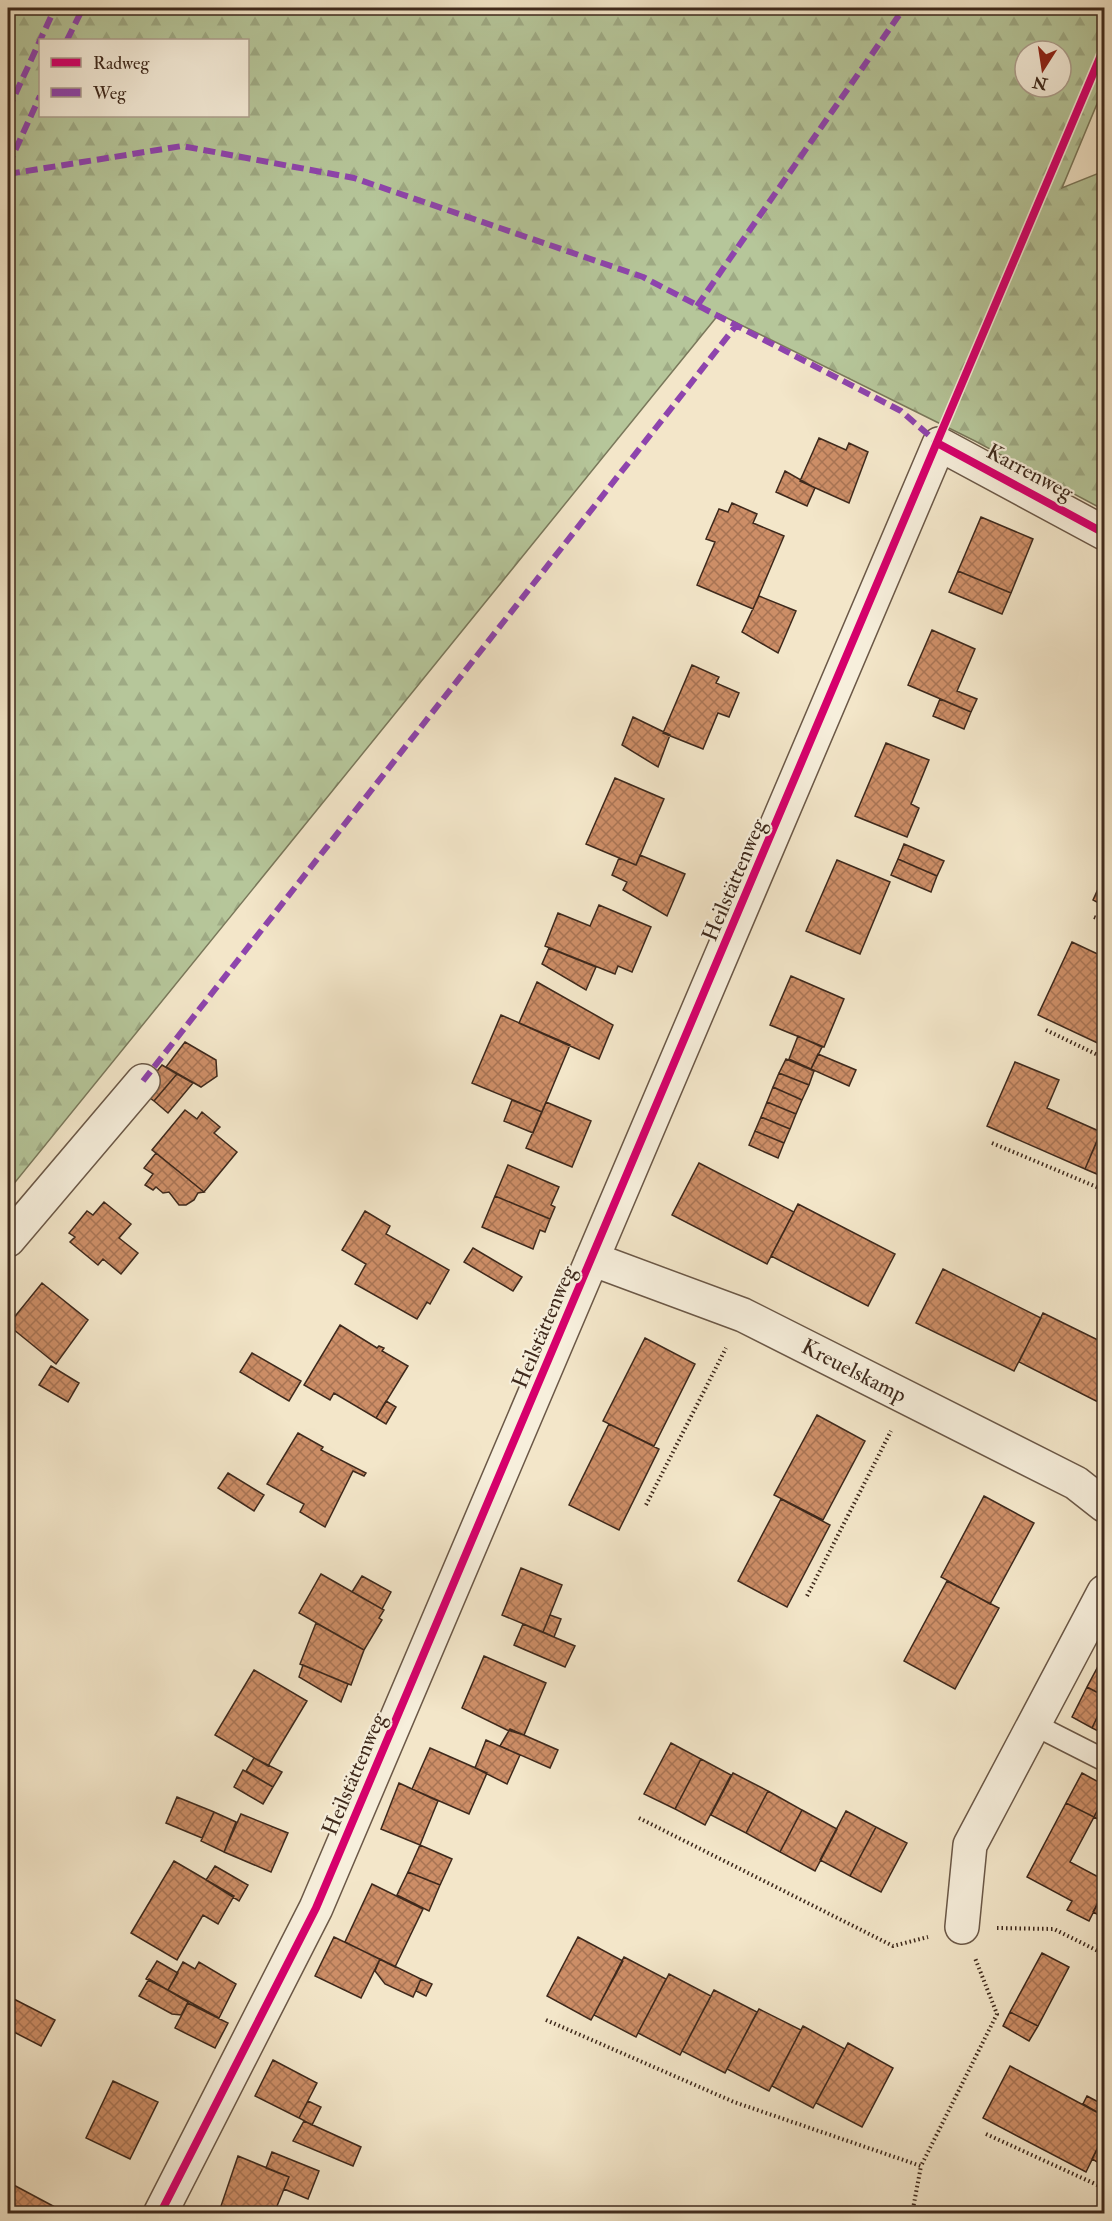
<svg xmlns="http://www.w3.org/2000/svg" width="1112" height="2221" font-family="'IM FELL Double Pica',serif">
<defs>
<pattern id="forest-firs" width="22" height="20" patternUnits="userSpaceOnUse" patternTransform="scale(1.5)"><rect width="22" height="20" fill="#b6c69a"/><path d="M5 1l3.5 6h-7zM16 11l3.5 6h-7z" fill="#9eaa84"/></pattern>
<pattern id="building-cross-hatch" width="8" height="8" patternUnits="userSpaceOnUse" patternTransform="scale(1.5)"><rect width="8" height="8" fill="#cd8e67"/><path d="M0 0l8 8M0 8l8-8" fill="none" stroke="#a87454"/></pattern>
</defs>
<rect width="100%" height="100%" fill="#f3e6c9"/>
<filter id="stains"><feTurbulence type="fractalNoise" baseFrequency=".00333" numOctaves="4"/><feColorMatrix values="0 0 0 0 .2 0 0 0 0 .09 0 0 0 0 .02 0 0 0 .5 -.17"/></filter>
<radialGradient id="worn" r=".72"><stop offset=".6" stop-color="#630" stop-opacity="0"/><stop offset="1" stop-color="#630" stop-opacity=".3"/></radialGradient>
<!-- forest -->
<path fill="url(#forest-firs)" stroke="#7a785b" stroke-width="1.5" fill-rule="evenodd" d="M8,8H1104V87L1062,188L1104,171V510L975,441L719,314L8,1191ZM40,40H248V116H40ZM1025,51H1061V87H1025Z"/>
<!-- building -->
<path fill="url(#building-cross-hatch)" stroke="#3e291c" stroke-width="1.5" d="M819,438L846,450L849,443L868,452L849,503L800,481Z
M785,471L815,488L807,506L776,492Z
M732,503L757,514L753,523L784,536L753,609L697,585L715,542L706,539L719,509L728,512Z
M981,517L1033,539L1011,593L958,571Z
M958,571L1011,593L1002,614L949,592Z
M759,596L796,611L778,653L742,632Z
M932,630L975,649L957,691L977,699L971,712L908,685Z
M692,665L719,677L716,683L739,693L729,717L718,713L703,749L663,733Z
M940,699L971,712L964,729L933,716Z
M633,717L670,735L658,767L622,745Z
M886,743L929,760L911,804L919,808L907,837L855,816Z
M615,778L664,799L636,865L586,844Z
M904,844L944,861L937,876L898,859Z
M640,855L685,874L667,916L623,890L627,882L612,875L619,858L636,865Z
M898,859L937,876L931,892L891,875Z
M837,860L890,882L860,954L806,931Z
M1104,876V906L1093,900Z
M599,905L651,927L632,972L618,966L615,974L545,946L558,913L590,926Z
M1072,942L1104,957V988L1099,1000L1104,1002V1046L1038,1015Z
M549,948L596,967L586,990L542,964Z
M791,976L844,999L824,1047L770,1025Z
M537,982L613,1025L599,1059L519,1023Z
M501,1015L570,1045L542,1112L472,1083Z
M798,1036L822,1047L811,1069L789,1059Z
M185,1042L216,1060L217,1076L201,1087L166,1067Z
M818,1054L856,1070L849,1086L811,1069Z
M786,1059L814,1071L809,1085L779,1073Z
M1015,1062L1059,1080L1047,1108L1101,1132L1085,1169L987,1126Z
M162,1065L177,1074L154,1101L141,1091Z
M779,1073L809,1085L802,1100L773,1087Z
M177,1074L193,1083L168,1113L154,1101Z
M773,1087L802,1100L796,1114L767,1102Z
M512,1100L542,1112L533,1133L504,1121Z
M546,1102L591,1121L572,1167L526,1148Z
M767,1102L796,1114L790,1129L761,1117Z
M185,1110L197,1119L202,1112L220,1127L214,1133L237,1152L204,1192L152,1150Z
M761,1117L790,1129L784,1143L755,1131Z
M1104,1124V1177L1085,1169Z
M755,1131L784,1143L778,1158L749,1145Z
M156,1153L204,1192L198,1193L194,1200L186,1205H179L169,1192L163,1193L156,1187L153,1190L145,1185L153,1174L144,1168Z
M699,1163L794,1212L767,1264L672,1215Z
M508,1165L559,1187L551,1205L555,1207L550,1219L495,1196Z
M495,1196L550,1219L545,1232L540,1230L533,1249L482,1227Z
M104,1202L131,1224L119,1238L138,1253L121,1274L103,1259L98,1265L70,1242L75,1237L69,1233L87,1211L93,1215Z
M798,1204L895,1254L868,1306L771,1256Z
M365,1211L390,1226L386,1234L449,1270L430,1304L427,1302L417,1319L355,1284L366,1264L342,1250Z
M473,1248L522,1277L513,1291L464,1262Z
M943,1269L1041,1318L1014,1371L916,1323Z
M42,1283L88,1320L56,1364L8,1325Z
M1043,1313L1104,1343V1405L1019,1362Z
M340,1325L377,1348L379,1346L384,1348L382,1351L408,1366L376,1418L334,1393L330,1400L304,1385Z
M645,1338L695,1364L654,1446L603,1421Z
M252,1353L301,1381L289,1401L240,1372Z
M51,1366L79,1383L68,1402L39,1385Z
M386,1401L396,1407L386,1424L376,1418Z
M817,1415L865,1441L823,1520L774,1495Z
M609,1424L659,1449L619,1530L569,1505Z
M298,1433L323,1447L321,1450L366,1473L364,1476L353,1471L325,1527L300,1512L304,1504L267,1484Z
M228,1473L264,1495L254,1511L218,1488Z
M984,1496L1034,1523L990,1604L941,1577Z
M781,1499L830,1525L787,1607L738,1581Z
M521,1568L562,1585L543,1632L502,1615Z
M321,1574L384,1610L379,1618L382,1620L364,1650L299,1613Z
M362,1576L391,1592L382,1609L352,1592Z
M947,1581L999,1608L955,1689L904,1661Z
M550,1615L561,1619L554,1637L543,1632Z
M316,1623L364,1650L351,1685L300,1664Z
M523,1624L575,1646L565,1667L514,1645Z
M484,1656L546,1683L524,1735L507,1730L462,1708Z
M1103,1657L1104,1658V1696L1087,1687Z
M303,1665L348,1684L341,1702L299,1677Z
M254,1670L307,1701L268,1766L215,1735Z
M1087,1687L1104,1696V1703L1092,1728L1072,1717Z
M1104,1703V1734L1092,1728Z
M510,1729L558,1750L550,1768L500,1746Z
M486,1740L520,1755L507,1784L475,1768Z
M671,1743L701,1759L675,1809L644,1794Z
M430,1748L487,1773L469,1814L412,1789Z
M254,1758L282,1772L273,1787L246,1771Z
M701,1759L731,1775L705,1825L675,1809Z
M243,1770L273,1787L263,1804L234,1787Z
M733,1773L768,1791L746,1833L711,1815Z
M1082,1773L1104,1785V1797L1094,1817L1066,1803Z
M399,1783L438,1801L420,1845L381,1829Z
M768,1791L802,1810L780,1852L746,1833Z
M177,1797L214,1812L202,1838L166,1823Z
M1104,1797V1823L1094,1817Z
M1066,1803L1094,1817L1070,1862L1104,1880V1891L1089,1921L1067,1910L1072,1901L1027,1877Z
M802,1810L837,1829L815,1871L780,1852Z
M846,1811L876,1827L850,1876L820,1860Z
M214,1812L236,1822L224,1852L201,1841Z
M241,1814L288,1833L271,1872L224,1852Z
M876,1827L907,1843L881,1892L850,1876Z
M420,1845L452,1859L440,1885L408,1872Z
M174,1861L234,1896L218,1924L203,1915L177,1960L131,1933Z
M215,1866L248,1885L239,1901L206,1880Z
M408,1872L440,1885L429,1911L397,1895Z
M372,1884L423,1909L395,1967L345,1942Z
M1104,1891V1918L1093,1912Z
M334,1937L380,1959L361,1998L315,1976Z
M578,1937L623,1961L591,2020L547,1996Z
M1042,1953L1069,1967L1038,2026L1010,2012Z
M624,1957L666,1979L636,2037L594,2015Z
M380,1959L421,1979L413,1997L385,1984L375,1971Z
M157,1961L178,1973L168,1990L146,1979Z
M183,1962L195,1969L199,1962L236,1984L219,2018L168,1990Z
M669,1974L711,1996L680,2055L638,2033Z
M149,1979L188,2002L181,2015L172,2014L139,1996Z
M421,1979L432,1984L426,1996L416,1991Z
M714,1990L757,2012L725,2073L682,2051Z
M8,1996L55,2020L41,2046L8,2029Z
M188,2003L228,2023L215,2048L175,2028Z
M759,2009L801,2030L769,2091L727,2069Z
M1010,2012L1038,2026L1029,2041L1003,2026Z
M803,2026L845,2049L813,2108L772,2086Z
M848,2043L893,2068L862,2127L816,2103Z
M273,2060L317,2083L299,2118L255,2096Z
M1010,2066L1104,2116V2135L1086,2172L983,2118Z
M113,2081L158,2102L130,2159L86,2138Z
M1087,2096L1104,2105V2116L1083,2104Z
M308,2101L321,2107L312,2125L299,2118Z
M304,2121L361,2147L353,2166L293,2141Z
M1104,2135V2166L1092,2159Z
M272,2152L319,2171L308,2199L284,2189L289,2177L266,2168Z
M238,2156L289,2177L277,2206L280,2207L277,2214H240L221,2206Z
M8,2182L68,2214H8Z"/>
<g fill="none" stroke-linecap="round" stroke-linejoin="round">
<defs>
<path id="service" d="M1035,1725L1104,1760"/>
<path id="minor" d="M8,1240L143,1081
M592,1259L743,1315L1076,1483L1104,1505
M962,1927L970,1845L1104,1592
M160,2214L316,1908L939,444L1104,533"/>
</defs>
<!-- service casing -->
<use href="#service" stroke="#6b5847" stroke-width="24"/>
<!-- minor casing -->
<use href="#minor" stroke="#6b5847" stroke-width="36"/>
<!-- path -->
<path stroke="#3e291c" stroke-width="4" stroke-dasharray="1.5 3" stroke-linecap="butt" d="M1094,917L1104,921
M1046,1030L1104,1058
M992,1143L1104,1190
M646,1505L726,1348
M807,1596L891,1431
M639,1818L893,1946L928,1937
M997,1928L1054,1929L1104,1954
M546,2020L734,2102L921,2166L997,2014L975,1958
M986,2134L1104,2188
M912,2214L921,2166"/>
<!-- service -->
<use href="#service" stroke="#f7efdc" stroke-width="21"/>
<!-- minor -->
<use href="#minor" stroke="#f7efdc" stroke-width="33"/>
<!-- quiet -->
<path stroke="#8e44ad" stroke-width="6" stroke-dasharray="12 6" stroke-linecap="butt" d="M67,40L83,8
M8,110L55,8
M8,166L40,96
M8,174L182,146L354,178L643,277L901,411L939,444L940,441
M697,306L904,8
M143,1081L735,327"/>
<defs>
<path id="cycleway" d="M939,444L1104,533
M160,2214L316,1908L1104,48"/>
</defs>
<!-- cycleway casing -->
<use href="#cycleway" stroke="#f7efdc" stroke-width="11"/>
<!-- cycleway -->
<use href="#cycleway" stroke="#d6006c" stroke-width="8"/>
</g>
<g text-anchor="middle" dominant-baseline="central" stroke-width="4.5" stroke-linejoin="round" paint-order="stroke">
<!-- street labels -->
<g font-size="22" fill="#3e291c" stroke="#f7efdc">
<text transform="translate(1030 472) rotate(28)">Karrenweg</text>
<text transform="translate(734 880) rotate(-67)">Heilstättenweg</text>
<text transform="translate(544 1327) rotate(-67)">Heilstättenweg</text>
<text transform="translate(854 1371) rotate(27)">Kreuelskamp</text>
<text transform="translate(354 1774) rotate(-67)">Heilstättenweg</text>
</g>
</g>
<!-- margin -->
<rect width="1112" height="2221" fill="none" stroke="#f3e6c9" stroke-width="30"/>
<rect x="9" y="9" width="1094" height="2203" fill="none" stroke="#3e291c" stroke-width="3"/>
<rect x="15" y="15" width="1082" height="2191" fill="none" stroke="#3e291c" stroke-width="1.5"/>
<!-- legend -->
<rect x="39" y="39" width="210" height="78" fill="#f7efdc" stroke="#ada08f" stroke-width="1.5"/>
<rect x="51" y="58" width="30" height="9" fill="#d6006c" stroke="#ada08f" stroke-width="1.5"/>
<text x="93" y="69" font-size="18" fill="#3e291c">Radweg</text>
<rect x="51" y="88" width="30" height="9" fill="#8e44ad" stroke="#ada08f" stroke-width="1.5"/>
<text x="93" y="99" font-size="18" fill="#3e291c">Weg</text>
<!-- north arrow -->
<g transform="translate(1043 69) rotate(192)"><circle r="28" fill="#f7efdc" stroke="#ada08f" stroke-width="1.5"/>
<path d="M0-4.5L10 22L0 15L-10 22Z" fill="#8f2418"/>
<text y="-9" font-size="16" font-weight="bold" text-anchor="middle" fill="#3e291c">N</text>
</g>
<rect width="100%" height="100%" filter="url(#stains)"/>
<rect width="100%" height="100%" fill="url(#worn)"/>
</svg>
